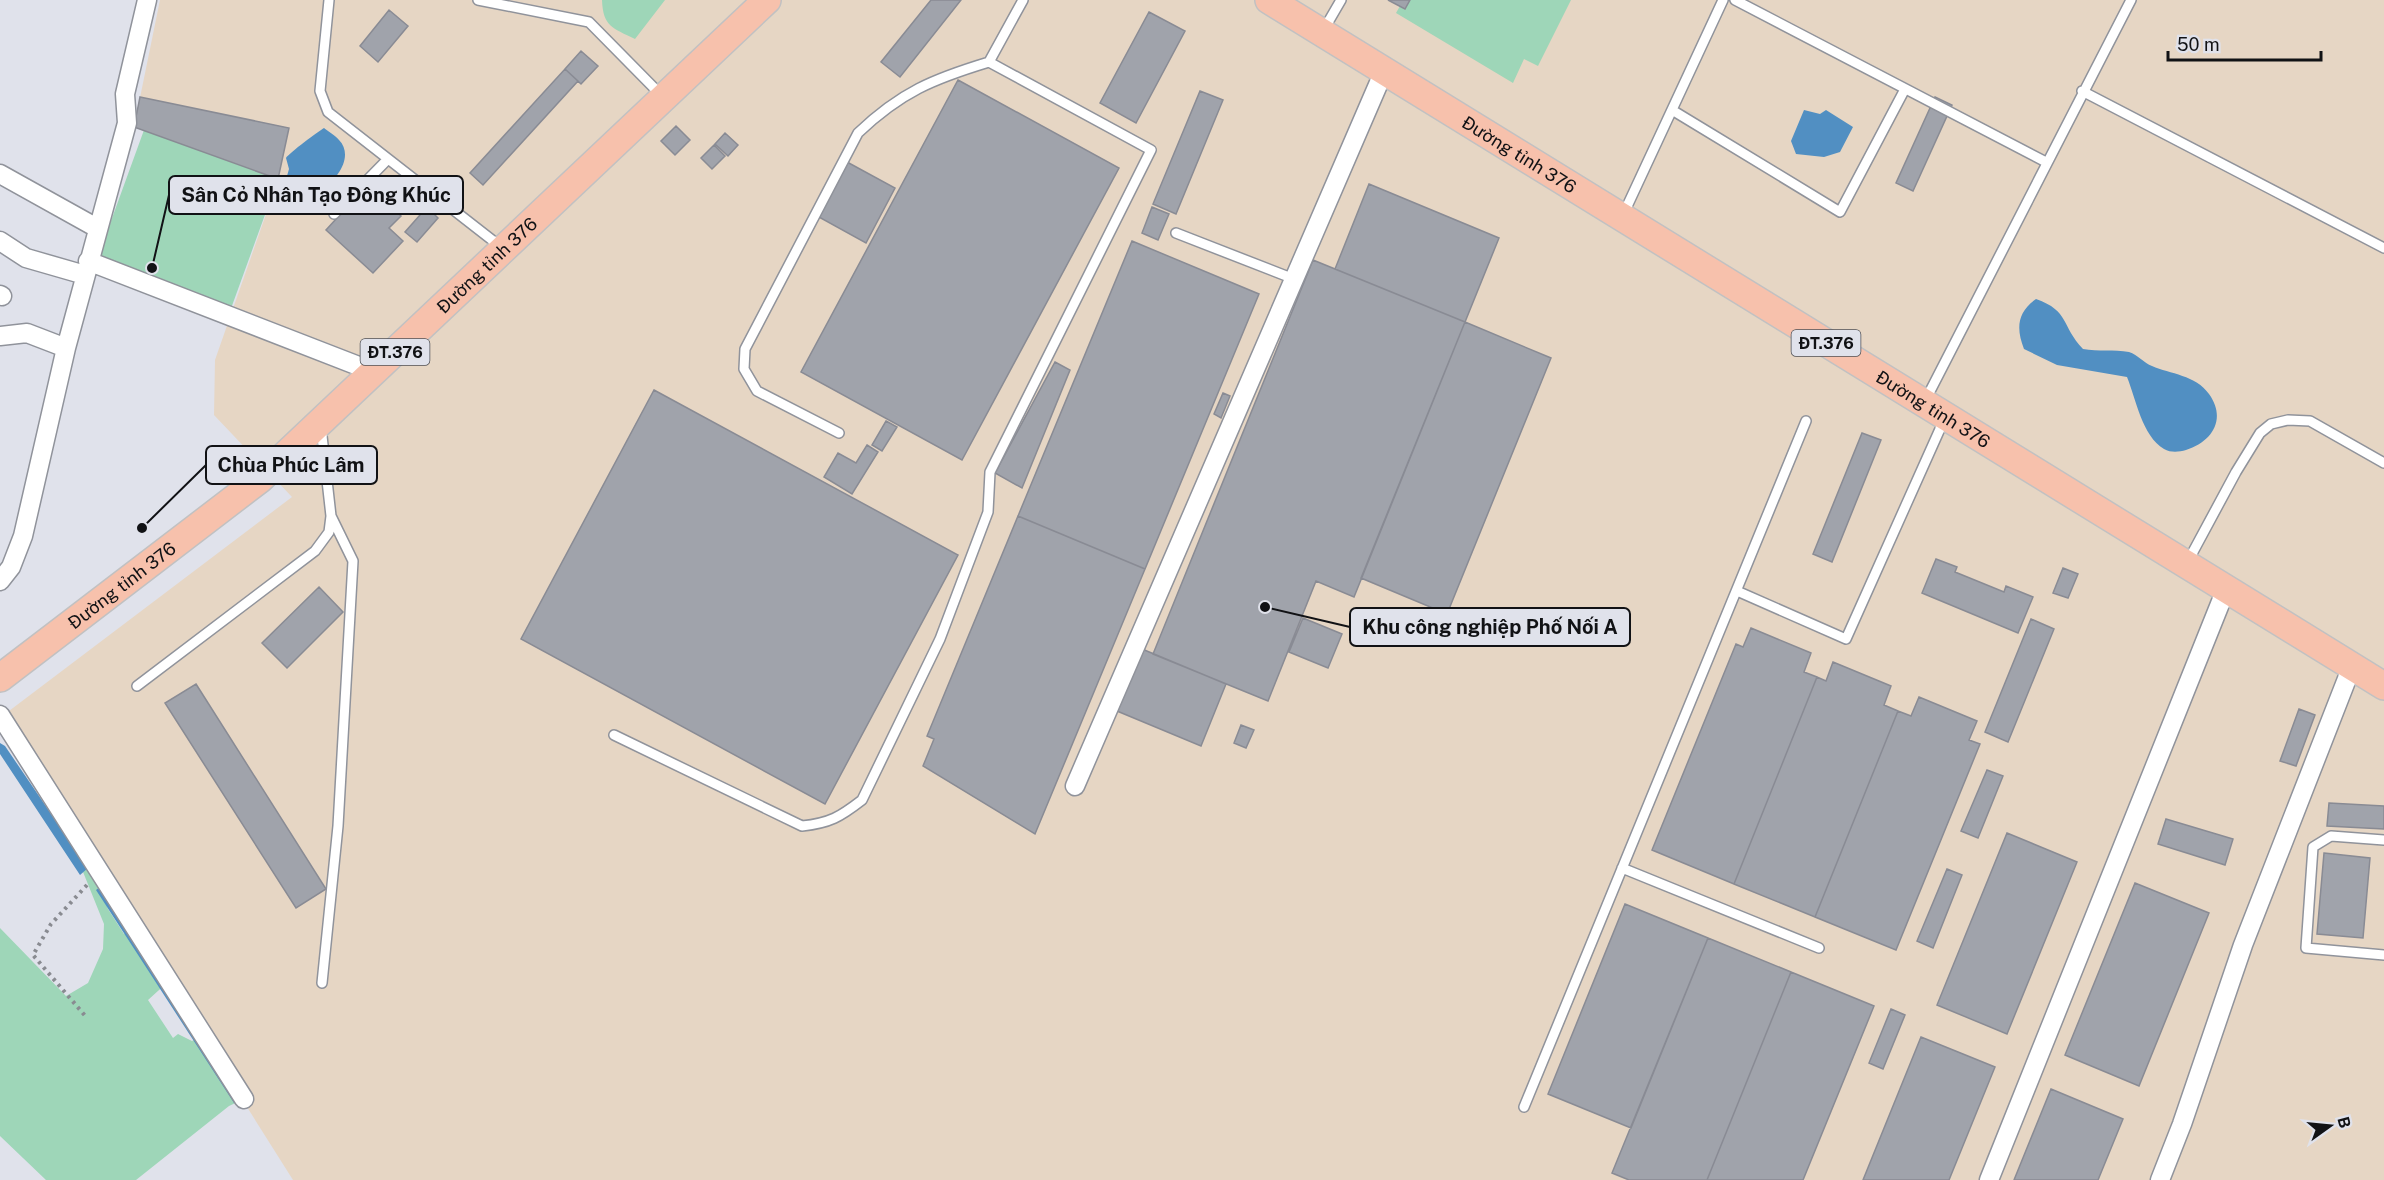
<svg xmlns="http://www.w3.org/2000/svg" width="2384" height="1180" font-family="'Public Sans',sans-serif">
<rect width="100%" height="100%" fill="#e0e2eb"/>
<!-- industrial -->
<path fill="#e6d6c4" d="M160,0H2384V1180H293L1,717L292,497L214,415L215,360L278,180L134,127Z"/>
<!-- green -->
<path fill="#9ed6b8" d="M602,0H665L635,39C613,28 603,27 602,0Z
M1410,0H1571L1538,66L1524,59L1513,83L1396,13L1400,6L1405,9Z
M144,130L278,179L229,314L95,265Z
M82,843L108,909L124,934L139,933L169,981L148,1000L173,1038L178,1034L192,1041L204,1035L244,1099L229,1106L136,1180H46L0,1136V928L66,996L88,983L103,949L104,924L77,857Z"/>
<!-- water -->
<path fill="#518fc2" d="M1804,110L1820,114L1826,110L1853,127L1840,152L1824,157L1796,154L1791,141Z
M324,128C329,132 336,136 339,140C354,155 338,180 323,187C319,189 313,188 309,189L308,184L303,185L298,177L287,176L289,169L286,158C289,153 319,131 324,128Z
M2036,299C2070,311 2061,326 2083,349C2098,352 2114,349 2129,352C2138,355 2144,363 2152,366C2170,374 2196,375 2209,394C2227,419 2212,442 2186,450C2179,452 2171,453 2164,449C2142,436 2136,399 2127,377L2057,365L2024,349C2016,329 2017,312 2036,299Z
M0,743L5,746L88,868L80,875L0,754Z
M105,883L241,1100L234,1103L96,890Z"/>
<!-- building -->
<path fill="#a0a3ab" stroke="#898b94" stroke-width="1.5" d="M931,0H961L900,77L881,62Z
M1388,0H1410L1405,9Z
M389,10L408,26L378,62L360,46Z
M1149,12L1185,31L1136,123L1100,103Z
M581,51L598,66L581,84L565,69Z
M565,69L578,81L483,185L470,173Z
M958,80L1119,168L962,460L801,372Z
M1200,91L1223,100L1176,214L1153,204Z
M140,97L289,128L278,179L134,127Z
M1935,97L1952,105L1913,191L1896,183Z
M676,126L690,140L675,155L661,141Z
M725,133L738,145L728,156L715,144Z
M714,145L725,156L712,169L701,158Z
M847,162L895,188L866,243L817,216Z
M1369,184L1499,238L1465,322L1335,269Z
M377,194L401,216L389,228L403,241L373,273L326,230L358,195L367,204Z
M427,207L438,218L417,242L405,232Z
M1152,207L1169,214L1158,240L1142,233Z
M1132,241L1259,294L1145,569L1018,516Z
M1313,260L1465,322L1354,597L1316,581L1268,701L1153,654Z
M1465,322L1551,358L1447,614L1361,578Z
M1055,362L1070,370L1022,488L995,473Z
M654,390L958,555L825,804L521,639Z
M1223,393L1230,396L1221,418L1214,414Z
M886,421L897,427L882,451L872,445Z
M1862,433L1881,440L1832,562L1813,554Z
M867,445L878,452L852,494L824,477L838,453L856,463Z
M1018,516L1145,569L1035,834L923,766L934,739L927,736Z
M1936,559L1957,567L1955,572L2004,592L2006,586L2033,597L2018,633L1922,593Z
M2063,568L2078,574L2068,598L2053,593Z
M319,587L343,612L287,668L262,643Z
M1303,618L1342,634L1328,668L1289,652Z
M2031,619L2054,629L2008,742L1985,732Z
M1751,628L1811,653L1804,672L1817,677L1734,884L1652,850L1736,644L1743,647Z
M1142,649L1226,684L1201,746L1117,711Z
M1833,662L1891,686L1884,705L1898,711L1815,917L1734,884L1817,677L1826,681Z
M196,684L326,889L296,908L165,703Z
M1919,697L1977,721L1969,740L1980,744L1896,950L1815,917L1898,711L1911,716Z
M2299,709L2315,715L2296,766L2280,761Z
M1241,725L1254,730L1246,748L1234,743Z
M1987,770L2003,776L1978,838L1961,831Z
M2329,803L2384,806V829L2327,826Z
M2166,819L2233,839L2225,865L2158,844Z
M2007,833L2077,862L2007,1034L1937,1005Z
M2324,853L2370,858L2363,938L2317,934Z
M1947,869L1962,875L1933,948L1917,941Z
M2135,883L2209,913L2139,1086L2065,1055Z
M1625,904L1708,938L1631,1128L1548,1094Z
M1708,938L1791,972L1707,1180H1629L1612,1173Z
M1791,972L1874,1006L1803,1180H1707Z
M1891,1009L1905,1015L1883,1069L1869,1063Z
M1921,1037L1995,1067L1949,1180H1863Z
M2051,1089L2123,1119L2098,1180H2014Z"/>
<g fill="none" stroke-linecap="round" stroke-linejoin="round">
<defs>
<path id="service" d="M329,0L320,91L328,112L501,247
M478,0L589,22L662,96
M1735,0L2046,162
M1323,31L1341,0
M2082,91L2384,248
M1672,110L1840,212L1905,89
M334,214L388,159
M1623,215L1723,0
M1176,233L1294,279
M1925,401L2131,0
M839,433L757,391L744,369L745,349L858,133C901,92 933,79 989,62L1023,0
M2187,563L2236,472L2260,433L2271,424L2288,420L2310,421L2384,463
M1737,591L1846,639L1944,420
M137,686L315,551L329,532L331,516L321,427
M614,735L802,826C830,823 840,817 862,800L940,639L988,512L990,472L1151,150L989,62
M2384,840L2331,836L2313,847L2306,948L2384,955
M1622,868L1819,948
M322,983L338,826L353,561L331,516
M1524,1107L1806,421"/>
<path id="minor" d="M0,174L97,228
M0,241L26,258L85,275
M88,261L374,372
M0,295L2,296
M0,336L27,333L66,348
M0,581L11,567L23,536L66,348L127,123L125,94L147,0
M0,715L244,1099
M1075,786L1384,71
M1989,1180L2226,589
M2160,1180L2182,1124L2243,945L2352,666"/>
<g id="primary">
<path id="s1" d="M1269,0L2384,686"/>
<path id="s2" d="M0,678L260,479L767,0"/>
</g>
</defs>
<!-- service casing -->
<use href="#service" stroke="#90939b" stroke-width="12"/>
<!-- minor casing -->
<use href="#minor" stroke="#90939b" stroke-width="21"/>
<!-- primary casing -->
<use href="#primary" stroke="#c1c1c2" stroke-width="30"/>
<!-- path -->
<path stroke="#898b91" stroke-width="4" stroke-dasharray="3 4.5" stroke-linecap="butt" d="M87,885L51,924L33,955L87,1018"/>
<!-- service -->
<use href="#service" stroke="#fff" stroke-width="9"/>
<!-- minor -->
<use href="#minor" stroke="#fff" stroke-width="18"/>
<!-- primary -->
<use href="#primary" stroke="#f7c1ac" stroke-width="27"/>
</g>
<g text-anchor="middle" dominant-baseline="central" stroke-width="5" stroke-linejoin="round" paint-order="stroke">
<!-- shield labels -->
<g fill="#e0e2eb" stroke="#4f5055" stroke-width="1.5">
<rect x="1791.5" y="330" width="69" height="26" rx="4.5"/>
<rect x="360.5" y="339" width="69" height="26" rx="4.5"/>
</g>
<g font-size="16" font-weight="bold" fill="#111215">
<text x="1826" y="343">ĐT.376</text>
<text x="395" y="352">ĐT.376</text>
</g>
<!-- street labels -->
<g font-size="18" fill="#111215" stroke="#e0e2eb">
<text stroke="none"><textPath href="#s1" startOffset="294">Đường tỉnh 376</textPath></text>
<text stroke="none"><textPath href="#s2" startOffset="639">Đường tỉnh 376</textPath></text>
<text stroke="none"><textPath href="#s1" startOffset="780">Đường tỉnh 376</textPath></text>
<text stroke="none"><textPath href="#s2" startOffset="153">Đường tỉnh 376</textPath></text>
</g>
</g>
<!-- callouts -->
<path fill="none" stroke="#111215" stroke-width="2" d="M152 268L169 195M142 528L206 465M1265 607L1350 627"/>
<g fill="#111215" stroke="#e0e2eb" stroke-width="2">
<circle cx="152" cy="268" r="6"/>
<circle cx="142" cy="528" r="6"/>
<circle cx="1265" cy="607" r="6"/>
</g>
<g fill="#e0e2eb" stroke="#111215" stroke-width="2">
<rect x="169" y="176" width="294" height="38" rx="6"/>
<rect x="206" y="446" width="171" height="38" rx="6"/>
<rect x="1350" y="608" width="280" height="38" rx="6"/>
</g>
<g font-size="20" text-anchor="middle" font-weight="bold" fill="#111215">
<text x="316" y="202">Sân Cỏ Nhân Tạo Đông Khúc</text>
<text x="291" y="472">Chùa Phúc Lâm</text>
<text x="1490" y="634">Khu công nghiệp Phố Nối A</text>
</g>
<!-- north arrow -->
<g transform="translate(2330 1126) rotate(75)" stroke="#e0e2eb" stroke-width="4.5" paint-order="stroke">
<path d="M0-4.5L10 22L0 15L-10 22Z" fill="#111215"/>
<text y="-9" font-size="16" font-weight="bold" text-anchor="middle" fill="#111215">B</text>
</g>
<!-- scale -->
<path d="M2168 51v9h153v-9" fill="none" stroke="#111215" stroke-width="3"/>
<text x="2177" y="51" font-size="18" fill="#111215" stroke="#e0e2eb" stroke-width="4.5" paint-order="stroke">50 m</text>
</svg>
